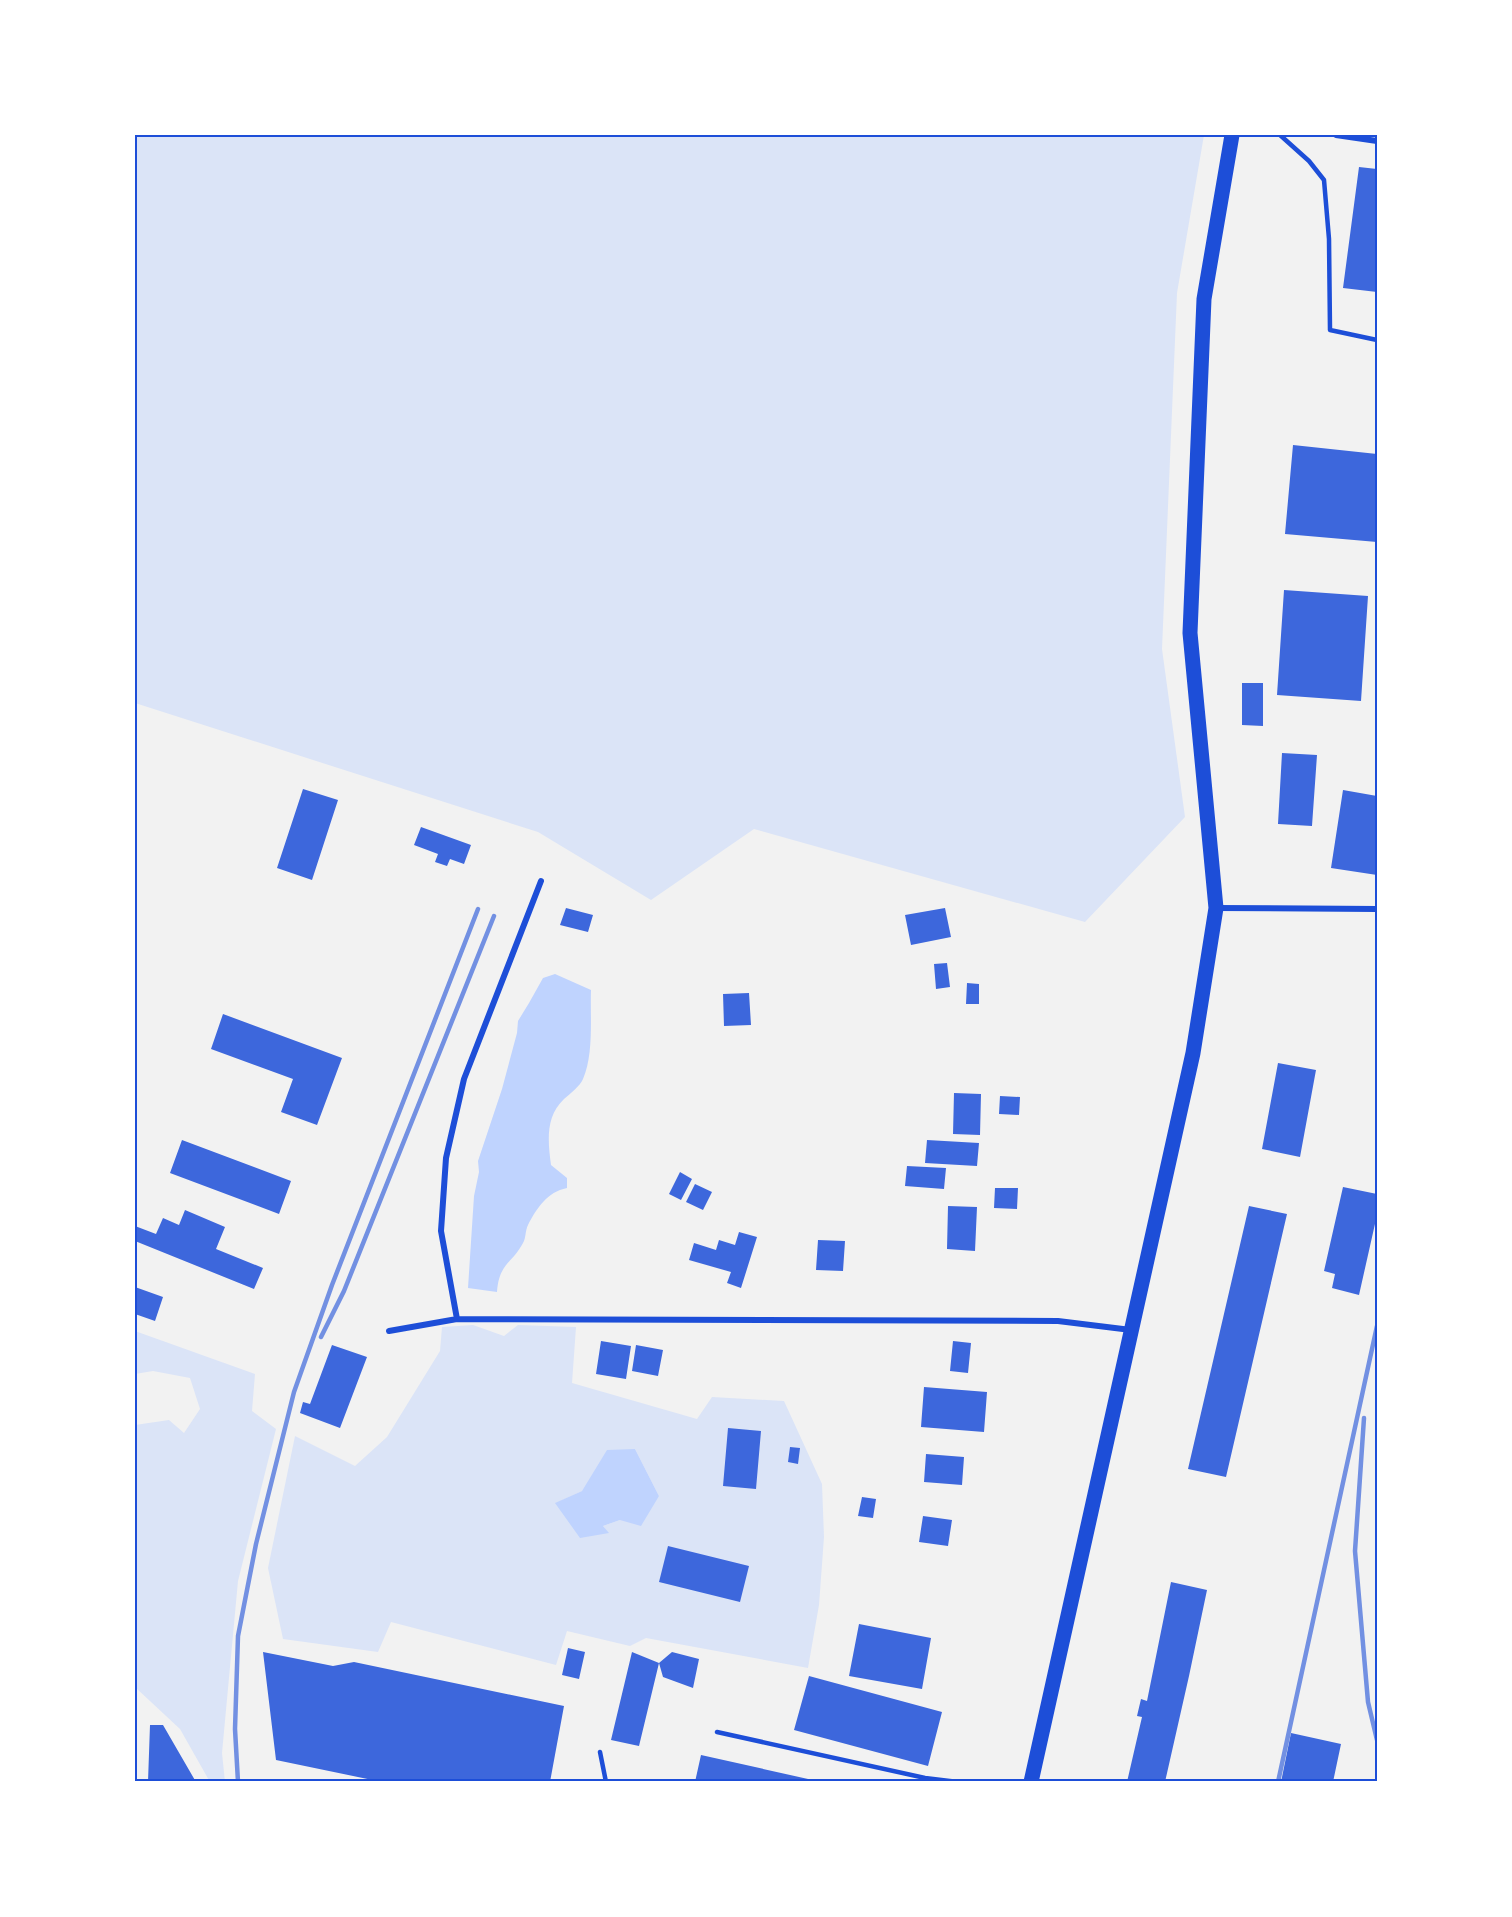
<svg xmlns="http://www.w3.org/2000/svg" width="1512" height="1917" font-family="Raleway,sans-serif">
<rect width="100%" height="100%" fill="#f2f2f2"/>
<!-- green -->
<path fill="#dbe4f7" fill-rule="evenodd" d="M135,135H1204L1177,293L1162,649L1185,817L1085,922L754,829L651,900L538,832L135,703Z
M473,1325L504,1336L518,1325L576,1327L572,1383L697,1419L712,1397L784,1401L822,1484L824,1537L819,1605L808,1668L646,1638L630,1646L567,1631L556,1665L391,1622L378,1652L283,1639L268,1568L295,1436L355,1466L387,1437L440,1351L442,1327ZM635,1449L659,1496L620,1520L603,1526L608,1533L556,1503L582,1491Z
M135,1331L255,1374L252,1411L276,1429L238,1581L222,1753L225,1782H210L180,1729L136,1688L135,1425L169,1420L184,1433L200,1409L190,1378L153,1371L135,1374Z"/>
<!-- water -->
<path fill="#bfd3fe" d="M555,974L591,990C590,1017 594,1054 583,1079C580,1086 570,1094 564,1099C545,1117 548,1142 551,1165L567,1178V1188C547,1192 537,1208 528,1225C525,1231 526,1238 523,1243C512,1264 499,1263 497,1292L468,1288L474,1196L479,1172L478,1161L502,1089L517,1033L518,1021L529,1003L543,978Z
M635,1449L659,1496L641,1526L620,1520L603,1526L609,1533L580,1538L555,1503L582,1491L607,1450Z"/>
<!-- building -->
<path fill="#3d67dc" d="M1359,167L1377,169V292L1343,288Z
M1293,445L1377,454V542L1285,534Z
M1284,590L1368,596L1361,701L1277,695Z
M1242,683H1263V726L1242,725Z
M1282,753L1317,755L1312,826L1278,824Z
M303,789L338,800L312,880L277,868Z
M1343,790L1377,796V875L1331,868Z
M421,827L471,845L464,864L450,859L447,866L435,862L438,854L414,845Z
M566,908L593,915L588,932L560,925Z
M945,908L951,937L911,945L905,915Z
M947,963L950,987L936,989L934,964Z
M967,983L979,984V1004H966Z
M749,993L751,1025L724,1026L723,994Z
M223,1014L342,1058L317,1125L281,1112L293,1079L211,1049Z
M1278,1063L1316,1070L1300,1157L1262,1149Z
M954,1093L981,1094L980,1135L953,1134Z
M1000,1096L1020,1097L1019,1115L999,1114Z
M182,1140L291,1181L279,1214L170,1173Z
M927,1140L979,1143L977,1166L925,1163Z
M907,1166L946,1168L944,1189L905,1186Z
M680,1172L692,1179L681,1200L669,1194Z
M695,1184L712,1192L703,1210L686,1202Z
M1343,1187L1377,1194V1215L1359,1295L1332,1288L1335,1274L1324,1271Z
M995,1188H1018L1017,1209L994,1208Z
M948,1206L977,1207L975,1251L947,1249Z
M1249,1206L1287,1214L1226,1477L1188,1469Z
M185,1210L225,1227L216,1249L263,1268L254,1289L135,1241V1226L156,1234L163,1218L179,1225Z
M739,1232L757,1237L741,1288L727,1283L731,1272L689,1260L694,1243L716,1250L719,1240L735,1245Z
M818,1240L845,1241L843,1271L816,1270Z
M135,1287L163,1297L155,1321L135,1314Z
M601,1341L631,1346L626,1379L596,1374Z
M953,1341L971,1343L968,1373L950,1371Z
M332,1345L367,1357L340,1428L300,1413L303,1402L310,1404Z
M636,1345L663,1350L658,1376L632,1371Z
M924,1387L987,1392L984,1432L921,1427Z
M728,1428L761,1431L756,1489L723,1486Z
M790,1447L800,1448L798,1464L788,1462Z
M926,1454L964,1457L962,1485L924,1482Z
M862,1497L876,1499L873,1518L858,1516Z
M923,1516L952,1520L948,1546L919,1542Z
M668,1546L749,1566L740,1602L659,1582Z
M1171,1582L1207,1590L1189,1676L1165,1782H1127L1142,1717L1137,1716L1141,1699L1147,1701Z
M859,1624L931,1638L922,1689L849,1676Z
M568,1648L585,1652L579,1679L562,1675Z
M263,1652L333,1666L354,1662L564,1706L550,1782H382L276,1760Z
M632,1652L659,1663L672,1652L699,1659L693,1688L663,1677L659,1663L639,1746L611,1740Z
M809,1676L942,1712L928,1766L794,1730Z
M150,1725H163L196,1782H148Z
M1291,1733L1341,1744L1333,1782H1281Z
M701,1755L817,1781V1782H695Z"/>
<g fill="none" stroke-linecap="round" stroke-linejoin="round">
<!-- service -->
<path stroke="#1d4ed8" stroke-width="4.5" d="M1280,135L1309,161L1324,180L1329,239L1330,330L1377,340
M717,1732L925,1778L958,1782
M600,1752L606,1782"/>
<!-- minor -->
<path stroke="#1d4ed8" stroke-width="6" d="M1336,135L1377,141
M1216,908L1377,909
M457,1319L441,1231L446,1158L464,1079L541,881
M389,1331L457,1319L1058,1321L1131,1330"/>
<!-- primary -->
<path stroke="#1d4ed8" stroke-width="15" d="M1031,1782L1193,1053L1216,908L1190,633L1204,299L1232,135"/>
<!-- rail -->
<path stroke="#7290e2" stroke-width="4.5" d="M321,1337L344,1291L494,916
M1364,1418L1355,1551L1368,1702L1377,1740
M238,1782L235,1729L238,1636L256,1544L294,1392L332,1285L478,909
M1278,1782L1377,1326"/>
</g>
<!-- border -->
<rect width="1512" height="1917" fill="none" stroke="#ffffff" stroke-width="273"/>
<rect x="136" y="136" width="1240" height="1644" fill="none" stroke="#1d4ed8" stroke-width="2"/>
</svg>
